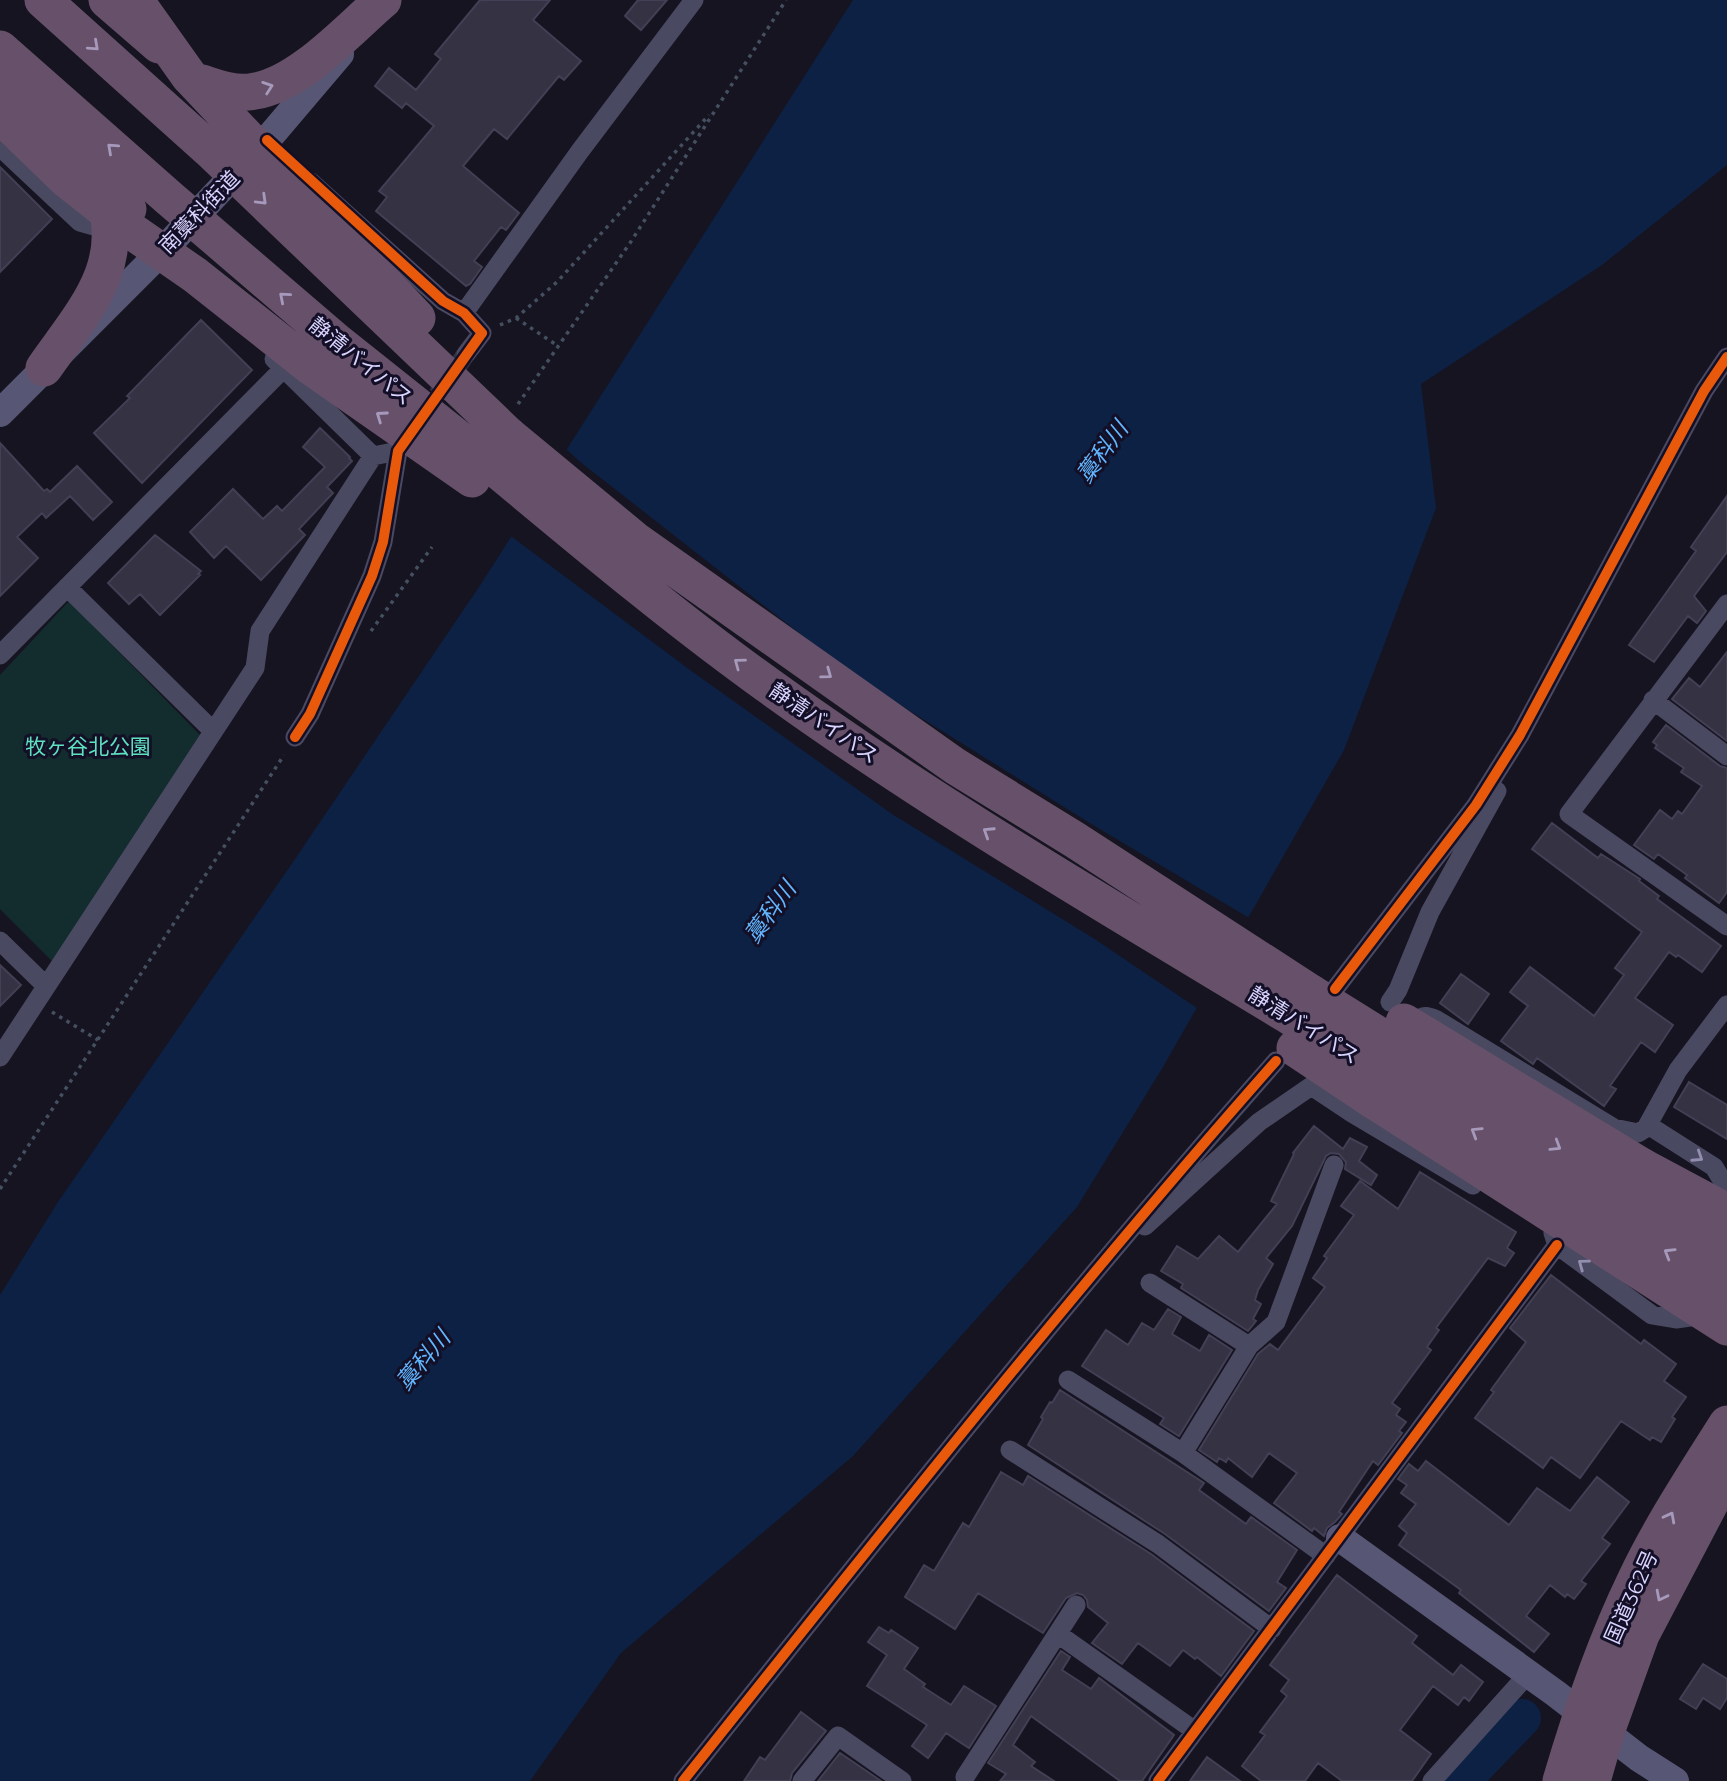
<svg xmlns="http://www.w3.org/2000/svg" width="1727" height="1781" font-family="Montserrat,'Noto Sans JP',sans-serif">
<rect width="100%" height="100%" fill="#161421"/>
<!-- green -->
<path fill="#132c2d" d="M69,601L200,735L53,962L0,909V675Z"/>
<!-- water -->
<path fill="#0d2144" d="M853,0H1727V165L1602,265L1421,384L1436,508L1344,750L1163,1067L1077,1207L853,1456L621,1653L530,1781H0V1295L58,1202L293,862L481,584Z"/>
<!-- pier -->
<path fill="#161421" d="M564,447L579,461L854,676L1088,822L1251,919L1200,1010L1093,938L892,814L690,670L508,534Z"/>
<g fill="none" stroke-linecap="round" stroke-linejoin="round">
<!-- river -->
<path stroke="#0d2144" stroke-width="38" d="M1461,1781L1522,1718"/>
</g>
<!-- building -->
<path fill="#343243" stroke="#433f54" stroke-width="2" d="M480,0H550L533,20L581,61L564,80L559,76L507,139L494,129L463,166L519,213L506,230L501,227L474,261L482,267L470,284L466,286L376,211L387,197L379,191L434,126L406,103L402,108L375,86L389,68L416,90L441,59L435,54Z
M638,0H667L641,30L625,16Z
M0,167L52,219L0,272Z
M201,320L252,370L142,483L94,433L130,398L127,396Z
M320,428L350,457L349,458L352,461L327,487L333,493L299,529L305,535L261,580L226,546L214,558L190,532L233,489L263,519L277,506L282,511L325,467L303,447Z
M0,443L44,491L47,489L50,492L77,466L112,502L93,520L70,496L46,518L42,513L17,537L38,558L0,596Z
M1727,496V552L1694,596L1706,611L1697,623L1688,616L1654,662L1629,645L1696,551L1691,547Z
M155,535L201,571L198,574L200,575L160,615L140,594L129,604L108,583Z
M1727,652V741L1672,699L1689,678L1700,687Z
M1666,725L1720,766L1727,768V892L1719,903L1685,878L1687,875L1658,854L1654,859L1634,845L1660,810L1672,819L1678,811L1682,814L1702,786L1681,772L1684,768L1655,748L1657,745L1653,742Z
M1552,823L1598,858L1601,854L1640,879L1639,881L1659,896L1657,899L1721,946L1702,972L1678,955L1676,957L1669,952L1645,985L1635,998L1673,1025L1655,1052L1641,1042L1610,1086L1616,1089L1604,1106L1537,1058L1533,1064L1501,1041L1528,1006L1510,992L1530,967L1594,1016L1624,975L1615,968L1642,932L1532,849Z
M0,965L21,985L0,1006Z
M1461,974L1489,994L1468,1024L1440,1003Z
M1689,1082L1727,1105V1139L1674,1107Z
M1314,1126L1343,1149L1350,1138L1367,1147L1359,1161L1377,1175L1371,1185L1345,1169L1346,1162L1339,1154L1331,1153L1326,1156L1292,1226L1266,1258L1273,1264L1258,1290L1255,1300L1261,1304L1253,1319L1256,1321L1248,1331L1181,1288L1183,1284L1161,1271L1177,1246L1198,1259L1219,1236L1238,1252L1277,1204L1271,1201L1294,1154L1293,1153Z
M1420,1172L1516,1232L1507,1248L1514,1253L1505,1266L1488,1258L1436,1328L1439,1330L1427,1347L1431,1350L1392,1403L1400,1409L1396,1415L1406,1422L1399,1431L1402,1433L1378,1465L1373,1461L1339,1512L1342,1514L1335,1522L1327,1528L1324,1536L1314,1528L1312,1531L1274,1503L1297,1473L1269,1453L1252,1477L1228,1458L1226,1462L1219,1458L1217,1462L1199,1450L1258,1354L1270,1344L1278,1350L1325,1287L1313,1278L1327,1258L1324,1256L1354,1215L1341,1206L1360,1181L1398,1209Z
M1551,1275L1641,1344L1644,1340L1676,1364L1664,1381L1686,1397L1672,1417L1675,1419L1661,1442L1652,1437L1650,1440L1621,1421L1580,1478L1551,1457L1543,1468L1475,1418L1494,1392L1491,1390L1526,1342L1510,1328Z
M1168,1309L1181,1317L1172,1334L1200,1351L1209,1335L1232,1350L1179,1436L1160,1424L1164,1418L1082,1366L1106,1330L1128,1345L1142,1323L1154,1330Z
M1060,1390L1204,1483L1199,1490L1246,1524L1251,1517L1297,1550L1277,1582L1286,1588L1269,1611L1165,1534L1028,1445L1043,1419L1041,1417L1050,1402L1052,1403Z
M1426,1461L1509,1525L1537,1488L1570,1511L1597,1477L1629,1502L1602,1538L1610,1544L1581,1581L1586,1584L1574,1599L1567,1594L1565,1597L1550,1585L1526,1616L1549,1634L1534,1652L1459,1593L1461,1590L1399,1545L1407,1533L1399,1526L1416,1504L1401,1493L1407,1485L1398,1479L1409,1464L1418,1471Z
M1001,1472L1023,1485L1028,1476L1151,1554L1254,1631L1221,1676L1197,1657L1195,1659L1183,1650L1170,1666L1138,1643L1122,1664L1092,1643L1108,1623L1088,1607L1087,1600L1083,1595L1077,1593L1066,1598L1043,1633L978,1593L955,1629L905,1597L924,1565L934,1571L963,1523L969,1527Z
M1337,1575L1417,1636L1412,1643L1453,1675L1461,1665L1483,1682L1469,1701L1464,1697L1458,1705L1433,1686L1400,1730L1431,1754L1412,1781H1342L1318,1763L1305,1781H1261L1242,1766L1265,1735L1260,1732L1287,1696L1281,1691L1289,1680L1270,1665Z
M879,1627L889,1633L891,1630L918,1648L904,1669L925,1684L923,1687L951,1705L964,1686L996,1706L969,1748L946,1733L928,1758L912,1746L927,1725L867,1686L887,1655L868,1642Z
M1061,1651L1070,1657L1062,1670L1091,1689L1099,1678L1174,1735L1142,1781H1120L1031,1716L1013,1745L1035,1762L1031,1766L1054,1781H1000L1006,1774L988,1763Z
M1703,1664L1727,1679V1698L1720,1709L1703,1698L1696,1709L1680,1699Z
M801,1712L826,1731L792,1773L790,1781H744L760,1757L765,1760Z
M840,1753L881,1781H818Z
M1207,1757L1240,1781H1190Z"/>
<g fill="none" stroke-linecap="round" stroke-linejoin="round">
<!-- street-tunnel -->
<path stroke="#333142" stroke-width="19" stroke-dasharray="19 10" stroke-linecap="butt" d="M421,419L466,354"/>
<!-- path -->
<path stroke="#44505f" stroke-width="3.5" stroke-dasharray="3.5 5" stroke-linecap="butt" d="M516,318L558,346
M500,325L516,318L557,282L709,115
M518,404L630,243L786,0
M371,631L432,547
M52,1012L98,1040
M0,1189L284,755"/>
<!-- street -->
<path stroke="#4a4962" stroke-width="19" d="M0,147L80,222L112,231
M311,182L443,301L464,313L482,333L466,354
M464,313L580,151L694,0
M274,359L373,456
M67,587L213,731
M1727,604L1569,814L1727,926
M0,655L283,369
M1653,700L1727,756
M0,941L46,986
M1335,989L1476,805L1520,735L1704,391L1727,357
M1390,1002L1398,990L1430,912L1497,791
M1413,1026C1421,1015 1425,1014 1437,1020L1614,1128L1638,1133L1646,1128L1678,1070L1727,1005
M0,1057L255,668L260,631L373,456L398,451L383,542L372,576L310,714L295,737
M1313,1087L1352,1113L1473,1185
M1648,1125L1714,1167L1722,1180L1727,1204
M1145,1226L1259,1122L1320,1080
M1553,1233L1557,1245L1652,1315L1676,1319L1704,1315
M1150,1283L1249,1346
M1068,1380L1183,1453L1326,1556
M1010,1450L1158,1544L1272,1629
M1183,1453L1249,1346L1276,1322L1334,1165
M1058,1634L1195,1731
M965,1777L1076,1605
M683,1781C877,1538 1070,1294 1276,1061
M802,1781L838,1736L902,1781
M1158,1781L1557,1245
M1432,1781L1528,1674"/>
<!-- secondary -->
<path stroke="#575674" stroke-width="28" d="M0,413L167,246L267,140L340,54
M1340,1538L1555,1693L1639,1758L1675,1781"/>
<!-- highway -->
<path stroke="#67516a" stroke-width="37" d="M107,0L159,45
M202,83C219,89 237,95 255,91C300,84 349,29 383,0
M0,88L128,209
M44,368C83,312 131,263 101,190
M508,435L635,540L955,766L1075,840L1311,993
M489,463C576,535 662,608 754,675C925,800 1109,907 1291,1017
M1373,1100L1727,1327
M1643,1167L1727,1212
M1561,1781C1581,1713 1604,1645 1635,1581C1661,1526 1695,1475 1727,1424
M1592,1781L1606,1732L1641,1635L1727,1471"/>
<!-- highway-bridge -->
<path stroke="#67516a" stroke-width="37" d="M43,0L210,150L508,435
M135,0L189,76L417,318
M0,49L169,198L337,342L489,463
M0,115L66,179L133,232L195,275L310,366L472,479
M1311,993L1727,1252
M1291,1017L1727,1288
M1404,1022L1643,1167
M1295,1048L1373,1100"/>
<defs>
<path id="cycleway" d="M267,140L443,301L464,313L482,333L398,451L383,542L372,576L310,714L295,737
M1335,989L1476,805L1520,735L1704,391L1727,357
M683,1781C877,1538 1070,1294 1276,1061
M1158,1781L1557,1245"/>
</defs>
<!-- cycleway casing -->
<use href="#cycleway" stroke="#130f26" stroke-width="15"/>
<!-- cycleway -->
<use href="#cycleway" stroke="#e8590c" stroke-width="10"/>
</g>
<!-- one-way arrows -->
<defs><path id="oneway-chevron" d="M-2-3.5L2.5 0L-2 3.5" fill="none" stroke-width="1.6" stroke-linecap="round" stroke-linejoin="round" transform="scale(1.75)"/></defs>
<g stroke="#a699bc">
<use href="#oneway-chevron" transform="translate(94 46) rotate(42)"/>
<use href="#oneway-chevron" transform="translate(268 87) rotate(-19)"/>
<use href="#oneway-chevron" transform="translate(112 148) rotate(-138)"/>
<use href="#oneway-chevron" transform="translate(262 200) rotate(44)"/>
<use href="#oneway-chevron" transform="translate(284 297) rotate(-139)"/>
<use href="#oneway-chevron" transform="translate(381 416) rotate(-145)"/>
<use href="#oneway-chevron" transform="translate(739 663) rotate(-143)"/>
<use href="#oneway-chevron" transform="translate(827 674) rotate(36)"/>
<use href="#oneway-chevron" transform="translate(988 832) rotate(-147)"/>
<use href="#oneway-chevron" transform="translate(1476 1132) rotate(-148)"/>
<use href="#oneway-chevron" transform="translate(1556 1146) rotate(32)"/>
<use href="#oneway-chevron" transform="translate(1669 1253) rotate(-149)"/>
<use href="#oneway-chevron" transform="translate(1670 1517) rotate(-62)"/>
<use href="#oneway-chevron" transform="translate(1661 1596) rotate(117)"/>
</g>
<g stroke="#928eb0">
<use href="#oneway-chevron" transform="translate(1698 1157) rotate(33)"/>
<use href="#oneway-chevron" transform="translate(1583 1264) rotate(-144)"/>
</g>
<g text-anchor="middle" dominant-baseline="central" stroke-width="6" stroke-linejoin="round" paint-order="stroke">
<!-- street labels -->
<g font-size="21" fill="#d9d4ff" stroke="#130f26">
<text transform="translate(199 212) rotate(-46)">南藁科街道</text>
<text transform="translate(361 361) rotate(39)">静清バイパス</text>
<text transform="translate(824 723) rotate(34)">静清バイパス</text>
<text transform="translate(1304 1025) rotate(32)">静清バイパス</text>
<text transform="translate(1631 1597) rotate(-66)">国道362号</text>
</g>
<!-- park labels -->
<g font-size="21" fill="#5fe0c0" stroke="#130f26">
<text x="88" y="746">牧ヶ谷北公園</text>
</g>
<!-- water labels -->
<g font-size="23" font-style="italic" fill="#62b6ff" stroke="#130f26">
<text transform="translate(1102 452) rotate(-54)">藁科川</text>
<text transform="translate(770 912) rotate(-54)">藁科川</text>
<text transform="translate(423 1360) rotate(-50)">藁科川</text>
</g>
</g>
</svg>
